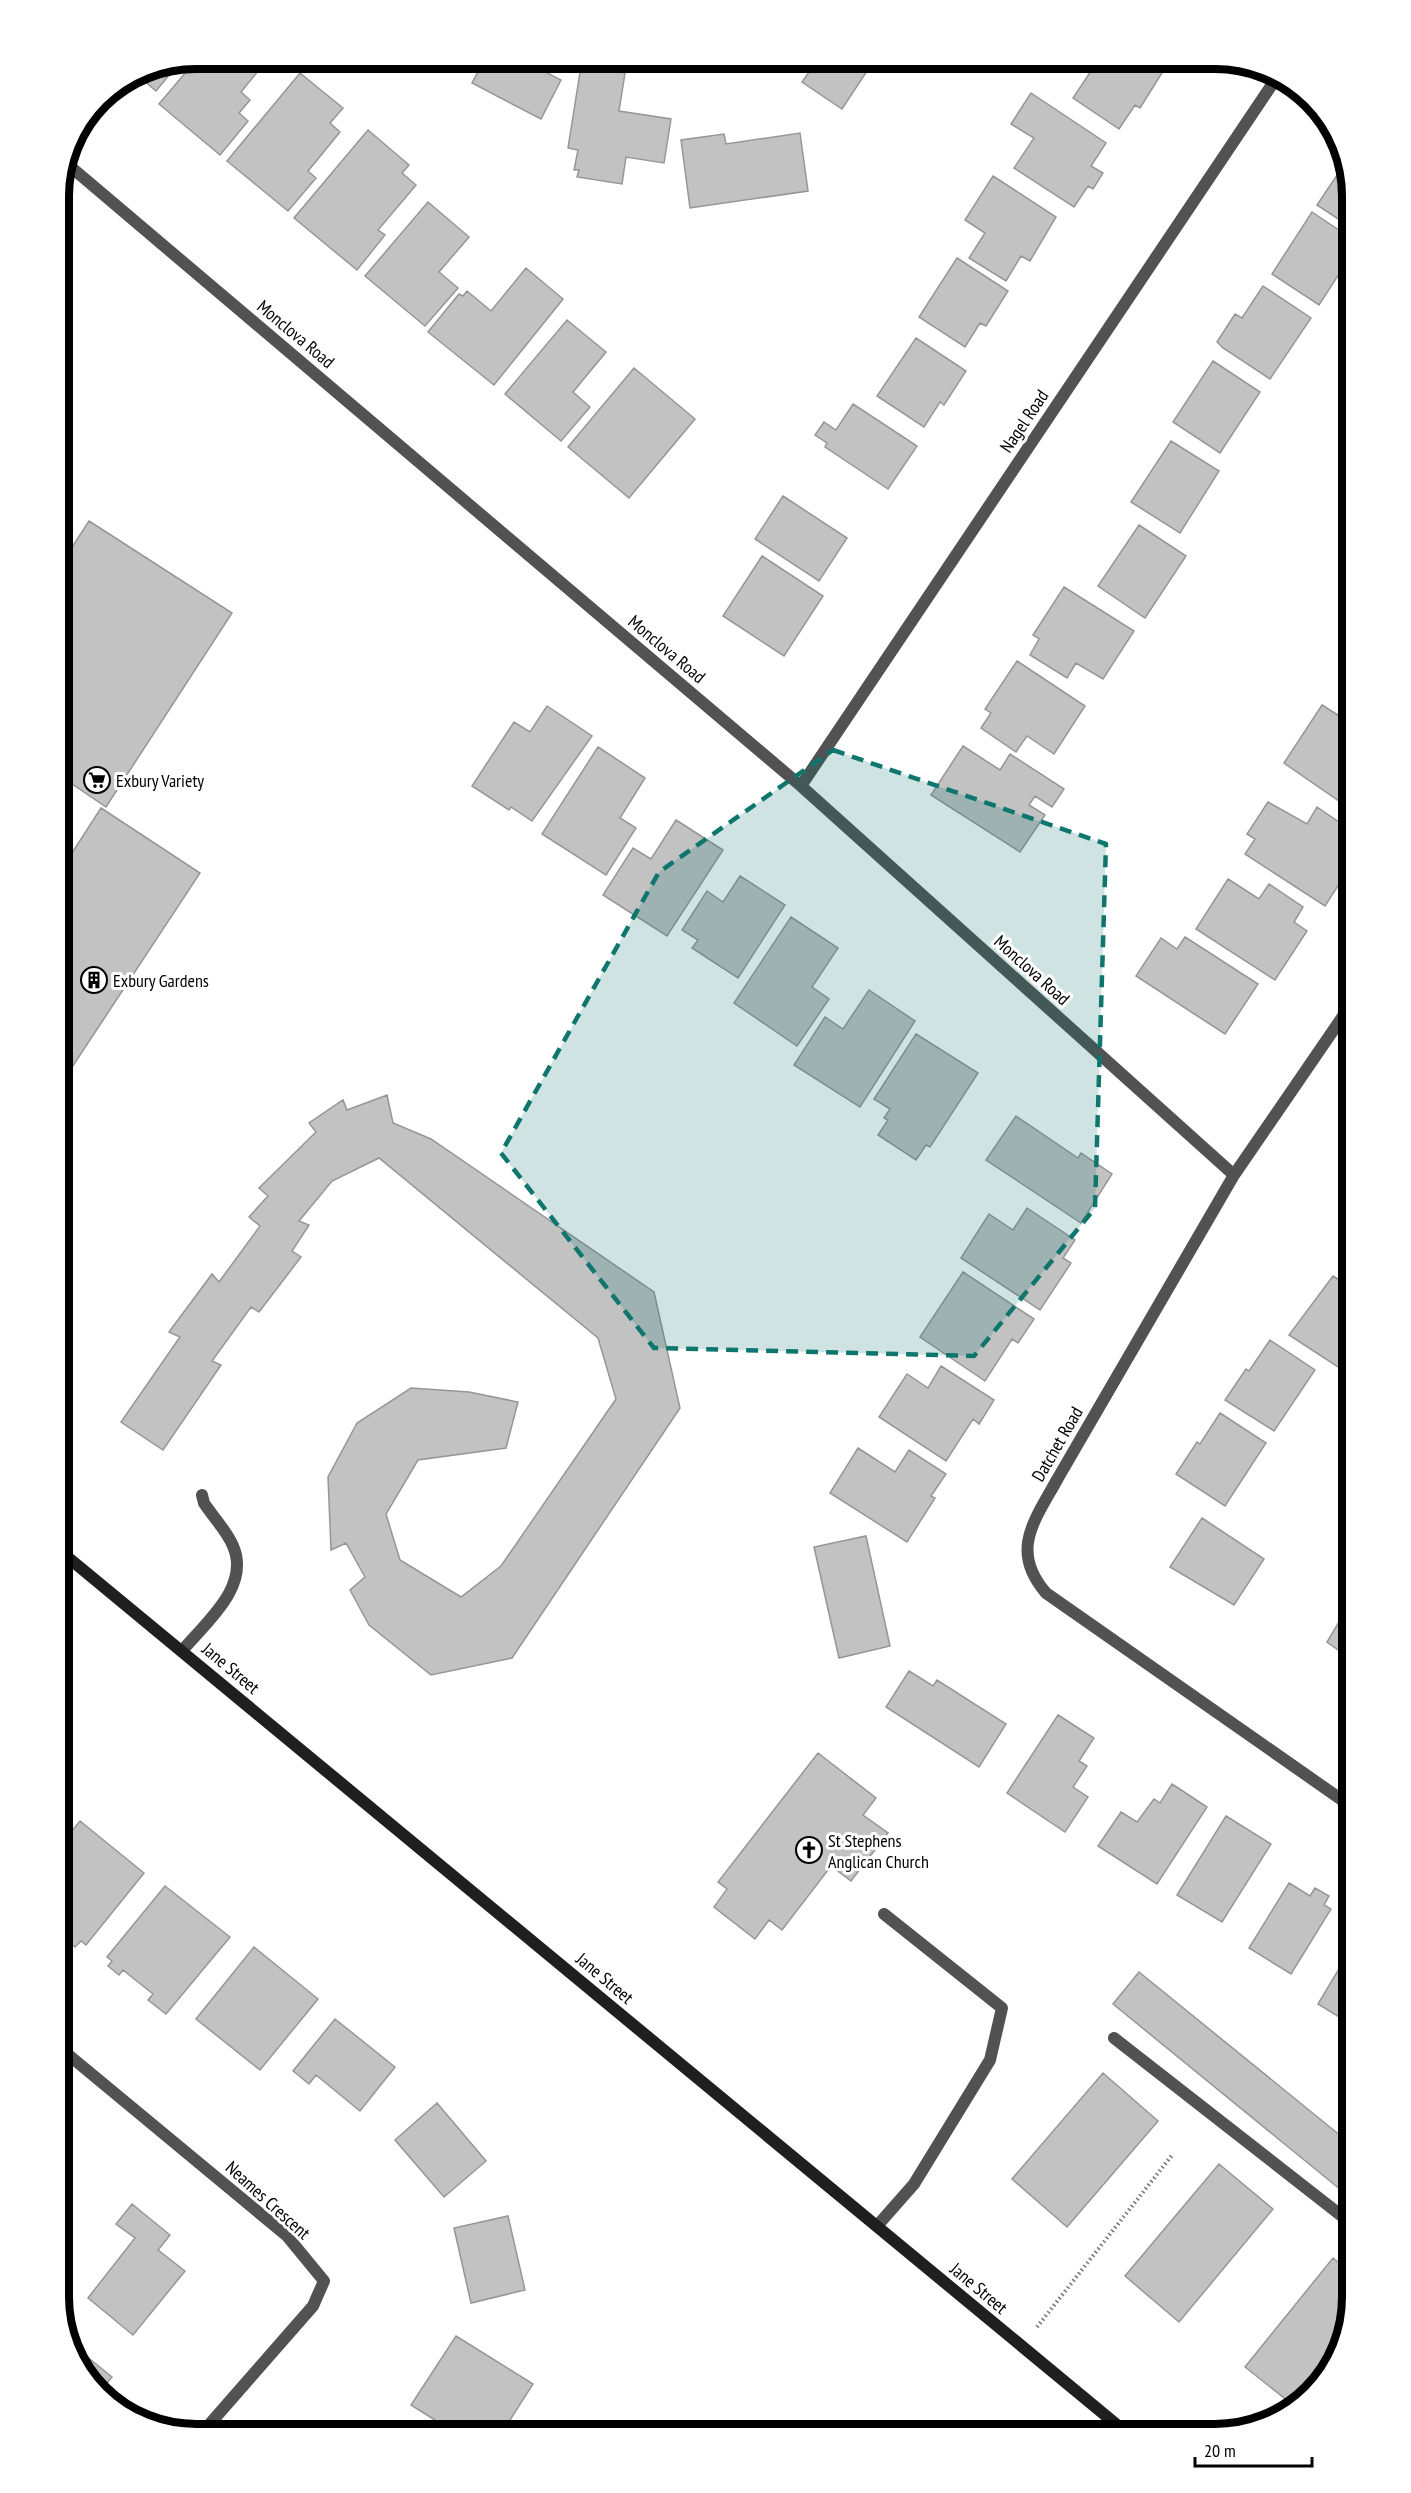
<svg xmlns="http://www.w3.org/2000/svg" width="1411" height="2493" font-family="'PT Sans Narrow',sans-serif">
<rect width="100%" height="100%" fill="#fff"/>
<!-- building -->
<path fill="#c2c2c2" stroke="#969696" stroke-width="1.5" d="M197,59H268L241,92L250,100L239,113L248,121L220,155L159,104Z
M485,59H538L534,66L561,80L541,119L472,83Z
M818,59H875L842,109L802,82Z
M1077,59H1141L1162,73L1140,108L1135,105L1119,129L1073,98L1091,71L1075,61Z
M1159,59H1171L1168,64Z
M180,62L156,91L136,74L144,69Z
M581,66L625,73L619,111L671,119L664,163L626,157L622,184L577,177L579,170H574L578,150L568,148Z
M300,73L343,108L330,123L340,132L308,171L316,178L288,211L227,161Z
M1031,93L1106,143L1091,166L1103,173L1093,189L1088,186L1074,207L1014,168L1034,138L1011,124Z
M368,130L409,165L402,173L416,185L378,230L385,235L357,270L294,218Z
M800,133L808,191L690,208L681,140L724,134L726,144Z
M1341,169L1345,172L1346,170L1352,196V228L1317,205Z
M993,176L1056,217L1030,261L1021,256L1006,281L969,258L985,233L965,220Z
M428,202L469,237L439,272L458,288L425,326L365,276Z
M1312,212L1352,239V254L1319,305L1272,274Z
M957,258L1008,291L986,326L980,323L965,347L919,317Z
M526,268L563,299L494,385L428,332L459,294L463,296L467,291L491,311Z
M1263,286L1311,318L1270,379L1223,348L1217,342L1235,314L1242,318Z
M567,320L606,352L573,392L590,407L561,441L505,394Z
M916,338L966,371L944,405L940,402L924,427L877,396Z
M1213,361L1260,392L1220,453L1173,422Z
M634,368L695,419L629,498L568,447Z
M853,404L917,446L888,489L825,447L827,443L815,435L824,422L836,430Z
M1171,441L1219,471L1180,533L1131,502Z
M783,496L847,538L819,581L755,539Z
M89,521L232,613L106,807L59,775V567Z
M1139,525L1186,556L1145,618L1098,586Z
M762,556L823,596L784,656L723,616Z
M1064,587L1134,631L1103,679L1076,663L1067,678L1030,655L1039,639L1033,635Z
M1017,661L1085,706L1054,754L1027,736L1016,752L981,728L991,713L985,709Z
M1352,690V705L1346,700Z
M1322,705L1352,724V810L1284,763Z
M547,706L592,736L532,821L511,807L509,810L472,786L514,722L530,732Z
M963,746L1000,770L1010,754L1064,789L1052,807L1035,796L1029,805L1045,815L1020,852L931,795Z
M598,747L645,778L620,818L636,828L606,875L542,834Z
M1268,802L1307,824L1317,807L1352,831L1344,848L1352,853V864L1325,906L1245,854L1255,839L1247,834Z
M101,808L200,873L59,1087V873Z
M676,820L723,850L667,936L603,895L633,848L651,859Z
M740,876L785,905L738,978L692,948L698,940L682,930L707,891L723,902Z
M1228,879L1259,899L1269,884L1303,907L1294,922L1307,931L1275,980L1196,929Z
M791,917L838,948L812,987L829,999L797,1046L734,1003Z
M1185,937L1258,984L1225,1034L1136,976L1161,938L1177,949Z
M869,990L915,1021L860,1107L794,1065L825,1017L843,1029Z
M916,1034L978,1073L930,1147L926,1145L916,1160L878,1135L888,1120L884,1118L890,1109L874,1099Z
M387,1095L393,1123L431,1139L654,1292L680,1408L512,1658L431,1675L369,1625L350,1590L365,1577L346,1543L331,1550L328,1477L357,1423L411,1388L469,1392L518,1402L506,1448L418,1460L386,1514L400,1560L461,1597L501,1566L616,1399L598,1338L379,1158L332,1181L299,1221L309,1225L292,1251L301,1257L259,1312L251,1307L212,1361L221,1365L163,1450L121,1422L180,1337L169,1332L212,1274L219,1282L260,1226L249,1217L268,1196L259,1188L316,1132L309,1123L343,1100L347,1110Z
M1016,1116L1078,1158L1081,1153L1112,1174L1081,1223L986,1160Z
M1027,1208L1075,1240L1063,1258L1071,1263L1040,1310L961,1258L989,1214L1013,1230Z
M1352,1241V1270L1339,1261Z
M963,1272L1034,1319L1018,1343L1012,1339L985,1381L920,1337Z
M1333,1276L1352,1288V1345L1338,1367L1289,1335Z
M1270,1340L1315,1370L1274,1431L1225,1400L1246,1369L1249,1371Z
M941,1366L994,1400L979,1424L973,1419L946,1461L879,1417L907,1374L928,1388Z
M1220,1413L1266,1443L1225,1506L1176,1474L1197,1442L1200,1444Z
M858,1448L895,1472L909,1450L946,1474L931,1496L935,1498L907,1542L830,1493Z
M1202,1518L1264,1559L1234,1605L1170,1567Z
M866,1536L890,1646L839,1658L814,1547Z
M1346,1610L1352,1614V1660L1327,1642Z
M909,1671L933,1686L937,1680L1006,1724L979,1767L886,1707Z
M1058,1715L1094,1738L1079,1761L1087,1766L1073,1787L1088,1797L1065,1832L1007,1793Z
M818,1753L876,1798L863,1815L888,1833L851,1881L831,1866L782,1930L769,1920L755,1939L714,1907L727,1889L718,1882Z
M1172,1784L1207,1807L1157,1884L1098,1846L1121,1812L1137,1822L1154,1799L1160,1803Z
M1226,1816L1271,1844L1222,1922L1177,1895Z
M80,1821L144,1873L86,1945L81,1941L75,1947L67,1940L72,1933L59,1922V1847Z
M1289,1883L1310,1896L1315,1888L1329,1896L1324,1905L1331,1909L1291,1974L1249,1948Z
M165,1886L230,1937L166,2014L148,2000L153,1994L123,1970L119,1975L108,1966L112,1961L107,1957Z
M254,1947L318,1999L260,2070L196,2019Z
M1352,1947V2025L1318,2004Z
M1139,1972L1352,2145V2199L1113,2004Z
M335,2019L395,2067L360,2111L316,2075L309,2084L293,2071Z
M1103,2073L1158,2121L1067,2227L1012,2179Z
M437,2103L486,2161L444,2197L395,2140Z
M1219,2164L1273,2209L1179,2322L1125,2276Z
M132,2204L170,2235L158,2250L185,2271L133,2335L88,2298L135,2238L116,2224Z
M508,2216L525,2290L471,2303L454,2228Z
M1333,2258L1352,2273V2297L1329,2373L1293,2405L1245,2367Z
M456,2336L533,2384L501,2434H457L411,2405Z
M69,2342L112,2377L101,2390L73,2357Z
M377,2425L389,2434H369Z
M732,2427L733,2434H701L700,2431Z"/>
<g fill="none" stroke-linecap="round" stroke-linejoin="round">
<!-- path -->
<path stroke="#747474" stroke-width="4" stroke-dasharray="1.5 3" stroke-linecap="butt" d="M1037,2327L1173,2154"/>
<!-- lane -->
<path stroke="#525252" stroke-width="12" d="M182,1651C205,1623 251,1587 233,1546C227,1531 213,1517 204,1503L202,1495
M1114,2038L1352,2224
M877,2226L914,2184L990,2060L1002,2008L884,1914"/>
<!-- street -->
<path stroke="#525252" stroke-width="12" d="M65,162L801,786L1234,1175
M801,786L1277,77
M1352,1807L1046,1593C1009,1550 1035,1520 1058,1478L1234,1175L1352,1003
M59,2047L287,2236L324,2281L313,2306L201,2434"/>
<!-- secondary -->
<path stroke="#1f1f1f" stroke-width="12" d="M59,1550L1128,2434"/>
</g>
<!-- marked area -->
<path fill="#0f766e" fill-opacity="0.2" stroke="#0f766e" stroke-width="4.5" stroke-dasharray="12 8" stroke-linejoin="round" d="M833,750L1106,844L1095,1208L974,1356L654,1348L501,1153L659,872Z"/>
<!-- icons -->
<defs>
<symbol id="supermarket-ring" viewBox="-11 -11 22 22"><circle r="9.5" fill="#fff" stroke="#000" stroke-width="1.5"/><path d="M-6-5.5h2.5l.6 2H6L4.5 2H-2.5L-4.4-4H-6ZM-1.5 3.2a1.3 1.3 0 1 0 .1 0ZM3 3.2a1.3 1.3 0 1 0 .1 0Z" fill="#000"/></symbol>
<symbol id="building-ring" viewBox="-11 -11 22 22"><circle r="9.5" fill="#fff" stroke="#000" stroke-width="1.5"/><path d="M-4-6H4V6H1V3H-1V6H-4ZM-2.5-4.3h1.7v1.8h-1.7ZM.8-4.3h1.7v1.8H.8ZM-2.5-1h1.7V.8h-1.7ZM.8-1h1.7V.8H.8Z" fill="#000"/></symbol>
<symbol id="church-ring" viewBox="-11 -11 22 22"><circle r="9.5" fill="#fff" stroke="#000" stroke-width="1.5"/><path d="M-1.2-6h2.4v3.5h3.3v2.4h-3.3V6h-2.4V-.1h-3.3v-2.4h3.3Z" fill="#000"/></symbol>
</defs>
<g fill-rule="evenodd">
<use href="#supermarket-ring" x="82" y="765" width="30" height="30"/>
<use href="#building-ring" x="79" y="965" width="30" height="30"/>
<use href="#church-ring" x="794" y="1835" width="30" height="30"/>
</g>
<g text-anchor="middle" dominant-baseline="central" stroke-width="6" stroke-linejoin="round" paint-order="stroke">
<!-- street labels -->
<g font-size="18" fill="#000" stroke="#fff">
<text transform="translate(296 334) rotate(40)">Monclova Road</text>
<text transform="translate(1024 421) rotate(-56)">Nagel Road</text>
<text transform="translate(667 649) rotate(40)">Monclova Road</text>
<text transform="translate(1032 970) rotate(42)">Monclova Road</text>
<text transform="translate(1057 1444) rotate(-60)">Datchet Road</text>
<text transform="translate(231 1668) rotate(40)">Jane Street</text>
<text transform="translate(605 1978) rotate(40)">Jane Street</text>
<text transform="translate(268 2200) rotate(42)">Neames Crescent</text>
<text transform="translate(979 2288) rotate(40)">Jane Street</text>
</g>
<!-- poi labels -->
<g font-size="18" fill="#000" stroke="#fff" text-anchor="start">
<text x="116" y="780">Exbury Variety</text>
<text x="113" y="980">Exbury Gardens</text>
<text x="828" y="1840">St Stephens<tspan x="828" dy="21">Anglican Church</tspan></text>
</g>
</g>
<!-- crop -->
<path d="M0 0H1411V2493H0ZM196 69H1215A127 127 0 0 1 1342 196V2297A127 127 0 0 1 1215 2424H196A127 127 0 0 1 69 2297V196A127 127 0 0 1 196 69Z" fill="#fff" fill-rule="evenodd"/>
<path fill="none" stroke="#000" stroke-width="8" d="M196 69H1215A127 127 0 0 1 1342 196V2297A127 127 0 0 1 1215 2424H196A127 127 0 0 1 69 2297V196A127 127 0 0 1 196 69Z"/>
<!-- scale -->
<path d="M1195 2457v9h117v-9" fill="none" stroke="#000000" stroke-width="3"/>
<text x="1204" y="2457" font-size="18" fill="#000000" stroke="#ffffff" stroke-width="4.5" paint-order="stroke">20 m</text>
</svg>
